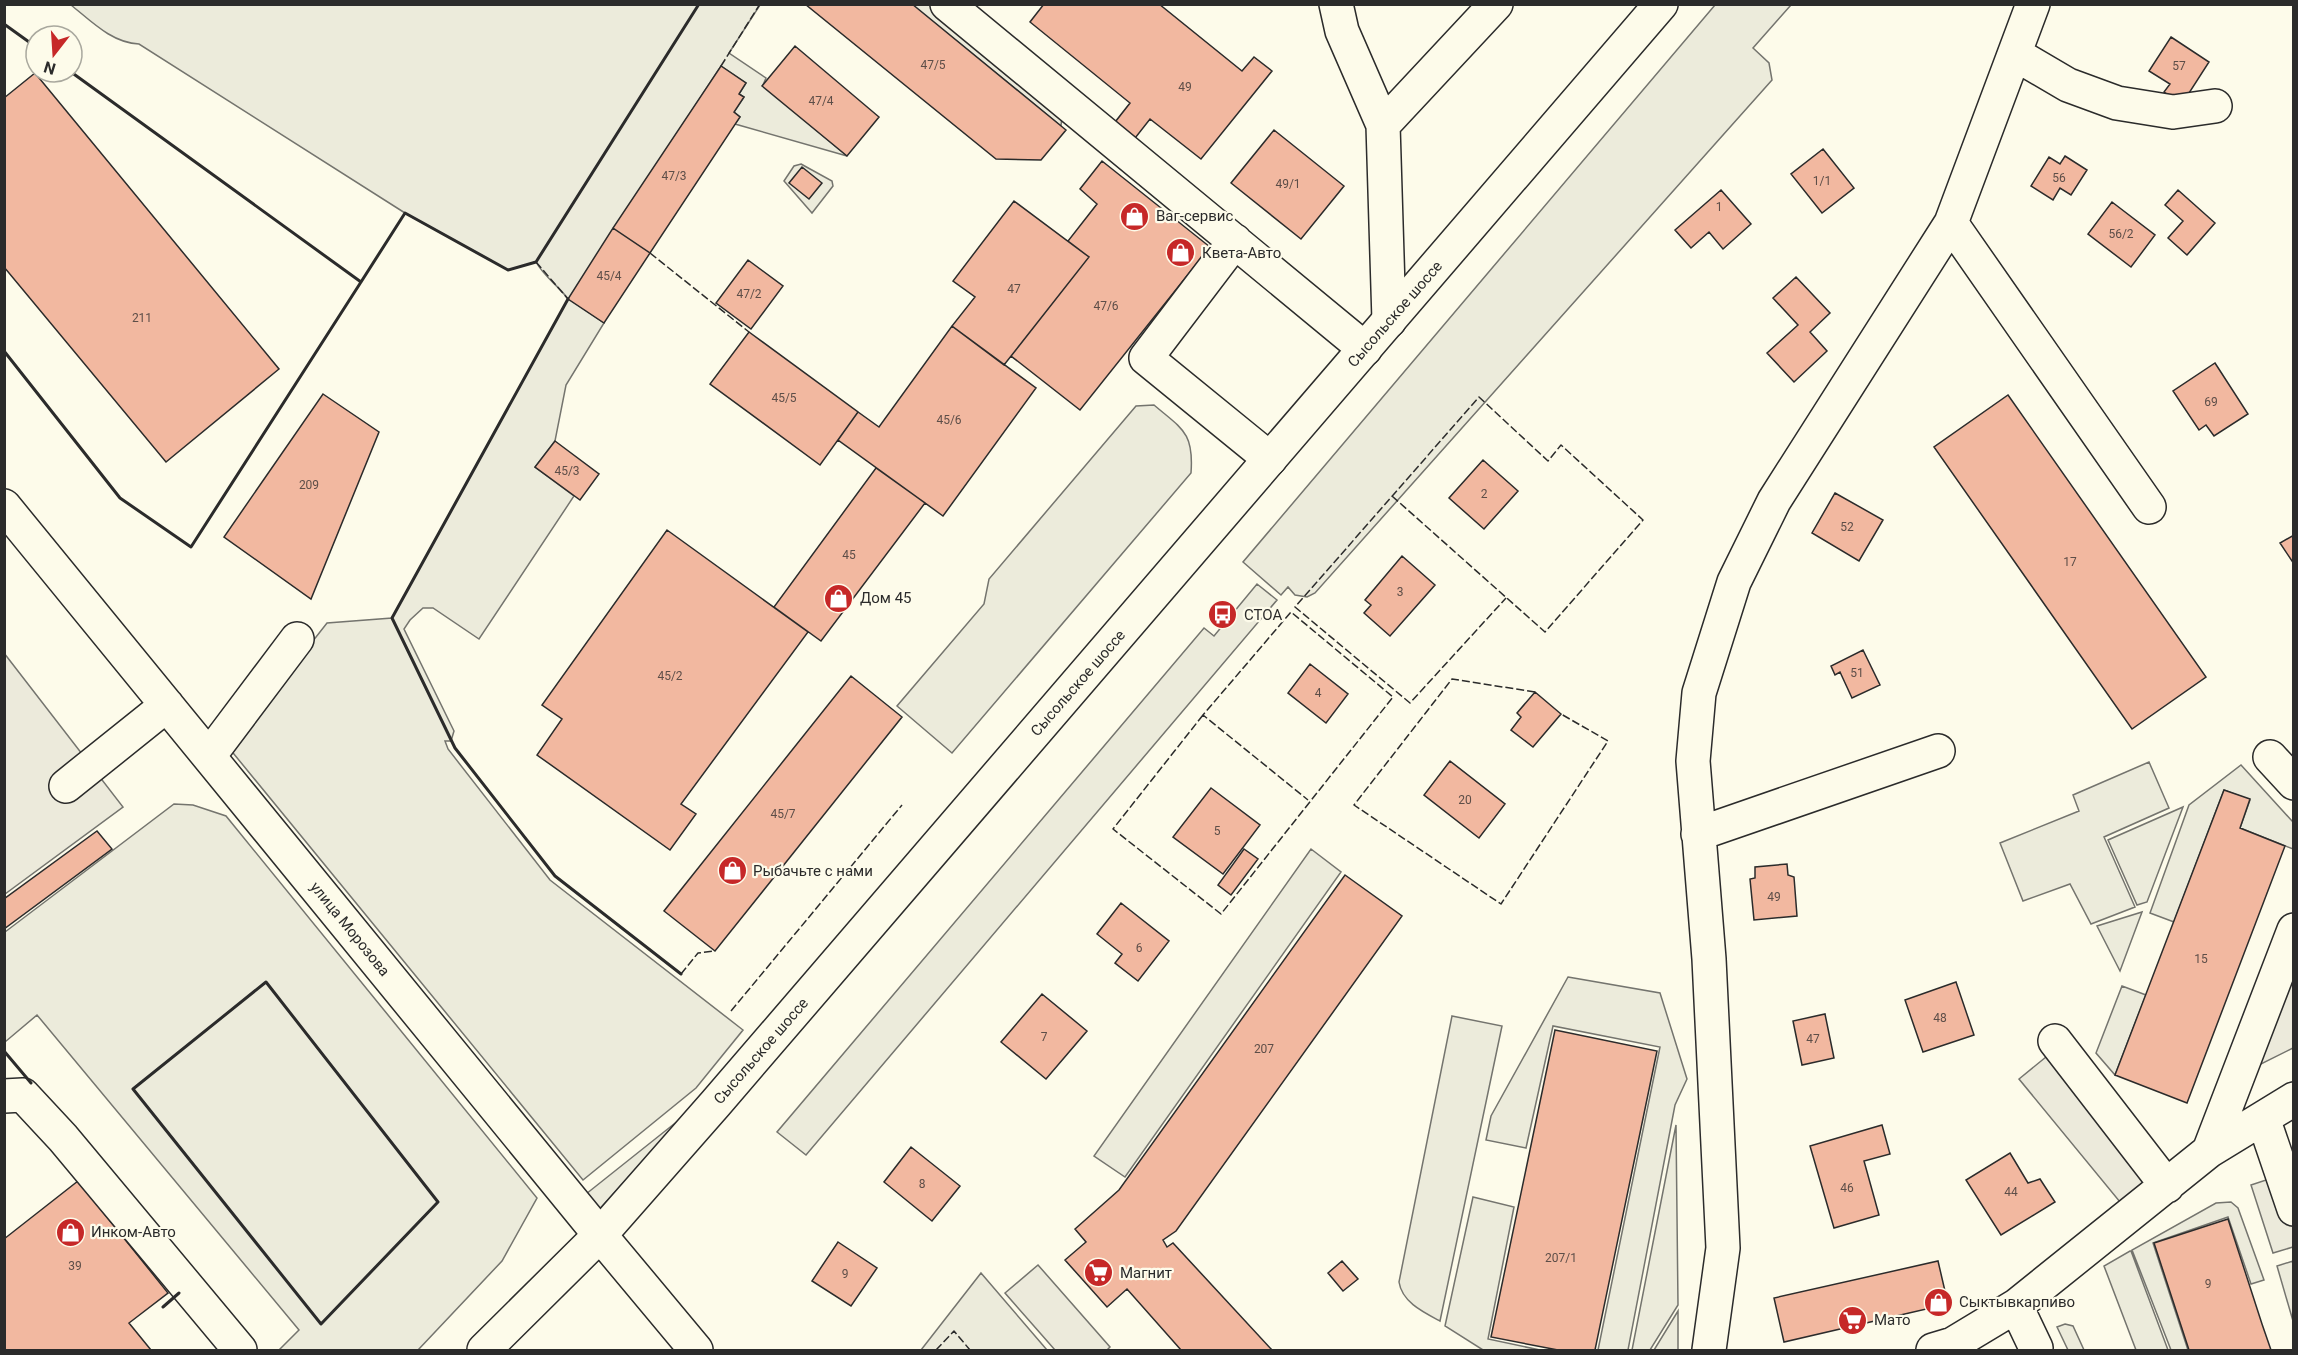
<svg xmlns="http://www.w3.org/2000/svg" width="2298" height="1355" font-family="Roboto,sans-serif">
<rect width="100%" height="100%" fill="#fdfbea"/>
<!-- green -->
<path fill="#ecebdb" stroke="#74746e" stroke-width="1.5" d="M71,5H760L729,53L766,78L763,85L847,156L735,124L740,117L734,112L744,97L739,94L746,83L721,66L569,299L604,323L566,385L555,441L535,467L574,496L479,639L433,608H423L410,620L404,629L454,731L451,741H445L448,749L550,880L743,1030L696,1088L583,1180L229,748L327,623L392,618L568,299C558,285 545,278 536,262L508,270L405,213L139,44C112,43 91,21 71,5Z
M912,5H938L1062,116L1061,126Z
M1715,5H1791L1753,48L1769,63L1772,80L1315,593L1307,597L1295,595L1288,587L1281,595L1243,562Z
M801,164L832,181L833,186L812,213L784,181L794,166Z
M1154,405C1182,429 1194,432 1191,473L952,753L897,706L984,604L989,579L1136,406Z
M1257,584L1277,600L806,1155L777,1132L1204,628L1214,636Z
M2149,762L2169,808L2104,837L2135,907L2091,924L2070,884L2023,901L2000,843L2079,811L2073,795Z
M2241,765L2293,822V849L2240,828L2250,800L2224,790L2174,922L2150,913L2189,805Z
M174,804L193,805L226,816L537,1198L502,1261L418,1350H279L299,1330L37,1015L5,1042V932Z
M2183,807L2147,902L2137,905L2108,840Z
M1311,849L1341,872L1125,1177L1094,1156Z
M2142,912L2120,971L2097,926Z
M1568,977L1660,993L1687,1079L1675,1105L1628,1350H1598L1660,1047L1553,1026L1526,1148L1486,1140L1491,1116Z
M2122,986L2146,995L2115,1075L2096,1053Z
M1452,1016L1502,1026L1440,1321C1423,1312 1402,1302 1399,1282Z
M684,1116L595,1214L581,1198Z
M1676,1125L1678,1305L1650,1350H1632Z
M1473,1197L1514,1207L1488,1339L1540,1350H1483L1445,1326Z
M2231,1202L2238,1208L2264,1280L2251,1284L2228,1217L2153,1243L2188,1350H2171L2132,1250L2216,1203Z
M2130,1251H2131L2168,1350H2136L2104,1266Z
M2293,1261L2294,1321H2293L2277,1266Z
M981,1273L1047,1350H921Z
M1678,1311V1350H1654Z
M2065,1324L2073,1326L2084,1350H2068L2057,1327Z"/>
<!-- parking -->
<path fill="#eceadb" stroke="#74746e" stroke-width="1.5" d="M4,653L123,807L5,894H4Z
M2293,965V1048L2253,1068Z
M2046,1057L2146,1181L2120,1202L2019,1079Z
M2293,1171V1247L2273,1253L2251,1185Z
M1038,1265L1110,1347L1107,1350H1055L1005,1293Z"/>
<!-- building -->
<path fill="#f2b8a0" stroke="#2b2b2b" stroke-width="1.5" d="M805,4H912L1066,130L1041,160L996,159Z
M1044,4H1159L1242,71L1254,57L1272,71L1201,159L1150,119L1132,142L1112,126L1130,103L1030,22Z
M2171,37L2209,62L2182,104L2164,92L2170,84L2149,71Z
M795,46L879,117L847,156L762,86Z
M721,66L746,83L739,94L744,97L734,112L740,117L650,253L613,228Z
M35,73L279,369L166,462L4,267V98Z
M1274,130L1344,186L1301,239L1231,183Z
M1823,149L1854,188L1822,213L1791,174Z
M2065,156L2087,170L2071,195L2060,188L2053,200L2031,186L2049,157L2060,164Z
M1102,161L1210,247L1080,410L1011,356L1089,257L1068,241L1097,204L1080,189Z
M802,167L822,183L809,199L789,183Z
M1721,190L1751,224L1723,249L1709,232L1691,248L1675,230Z
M2178,190L2215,223L2187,255L2168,238L2183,221L2165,205Z
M1014,201L1089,257L1004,365L952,326L975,297L953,281Z
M2112,202L2155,235L2131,267L2088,234Z
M613,228L650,253L604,323L568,299Z
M748,260L783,286L751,329L716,303Z
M1796,277L1830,313L1810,332L1827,351L1794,382L1767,353L1798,325L1773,298Z
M952,326L1036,388L943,516L838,440L858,412L879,427Z
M749,332L858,412L820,465L710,384Z
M2215,363L2248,414L2214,436L2206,425L2199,430L2173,391Z
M323,394L379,432L311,599L224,537Z
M2008,395L2206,677L2132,729L1934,447Z
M555,441L599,474L580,500L535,467Z
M1483,460L1518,491L1484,529L1449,498Z
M876,468L925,503L821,641L774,607Z
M1835,493L1883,520L1859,561L1812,533Z
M667,530L808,632L681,804L696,814L670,850L537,755L562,719L542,705Z
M2294,535V564L2280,543Z
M1402,556L1435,585L1390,636L1364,613L1371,605L1365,600Z
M1863,650L1880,685L1852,698L1840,672L1835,675L1831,666Z
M1310,664L1348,694L1326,723L1288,693Z
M851,676L902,717L715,951L664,911Z
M1535,692L1561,714L1533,747L1511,730L1521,717L1517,713Z
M1450,761L1505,804L1479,838L1424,795Z
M1211,788L1260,825L1223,874L1173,837Z
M2224,790L2250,799L2240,828L2285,846L2187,1103L2115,1075Z
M97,831L112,849L4,929V899Z
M1244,849L1258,859L1231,895L1218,885Z
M1787,864L1788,875L1794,877L1797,916L1754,920L1750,879L1755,878V867Z
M1345,875L1402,916L1176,1231L1163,1240L1167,1247L1173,1243L1272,1350H1181L1127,1289L1107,1307L1065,1260L1086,1242L1075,1229L1119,1190Z
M1121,903L1169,941L1138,981L1115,963L1122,954L1097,934Z
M1956,982L1974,1035L1923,1052L1905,1000Z
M1042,994L1087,1031L1046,1079L1001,1042Z
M1825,1014L1834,1058L1802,1065L1793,1021Z
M1555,1030L1657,1051L1595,1350H1558L1491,1337Z
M1882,1125L1890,1154L1864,1161L1879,1215L1834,1228L1810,1146Z
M911,1147L960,1186L932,1221L884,1182Z
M2010,1153L2028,1183L2040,1179L2055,1202L2001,1235L1966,1180Z
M78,1181L168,1293L129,1323L151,1350H4V1239Z
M2228,1219L2262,1324L2271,1350H2189L2154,1243Z
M838,1242L877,1268L851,1306L812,1281Z
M1342,1261L1358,1279L1343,1291L1328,1273Z
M1938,1261L1948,1304L1784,1342L1774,1298Z"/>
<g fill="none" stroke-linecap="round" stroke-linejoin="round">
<defs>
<path id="minor" d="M947,4L1365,349
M1336,4L1342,31L1383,125L1389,321
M2015,54L2068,85L2117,103L2173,112L2215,106
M1383,125L1496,4
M1951,223L2149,507
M1235,241L1146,358L1270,459
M4,506L600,1235
M209,756L297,639
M2270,757L2294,783
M66,786L167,705
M1698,834L1938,751
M2055,1041L2167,1186
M4,1096L23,1095L63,1138L240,1350
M2263,1118L2294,1209
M2209,1151L2294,930
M2016,1306L2036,1348
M1709,1350L1723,1248L1709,959L1693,761L1699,693L1734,582L1774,501L1951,223L2033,4
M1933,1350L1953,1344L2016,1306L2209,1151L2294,1099"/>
<path id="major" d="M600,1235L696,1350
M484,1350L600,1235L716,1103L1661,4"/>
</defs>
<!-- minor casing -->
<use href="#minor" stroke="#2b2b2b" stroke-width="36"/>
<!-- major casing -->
<use href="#major" stroke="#2b2b2b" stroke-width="36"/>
<!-- minor -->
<use href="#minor" stroke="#fdfbea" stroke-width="33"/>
<!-- major -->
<use href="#major" stroke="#fdfbea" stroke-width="33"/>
<!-- fence -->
<path stroke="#2b2b2b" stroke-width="1.5" stroke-dasharray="8 3" stroke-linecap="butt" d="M721,66L760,4
M650,253L749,332
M536,262L568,299
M1392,496L1545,632L1643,520L1561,445L1548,461L1479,397L1295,607L1410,703L1506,598
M1535,692L1452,679L1354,805L1501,904L1608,741L1561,714
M1203,715L1113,829L1221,914L1393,697L1291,612L1203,715L1308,800
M681,974L698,953L715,951
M731,1011L902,805
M936,1350L954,1331L970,1350"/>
<!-- wall -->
<path stroke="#2b2b2b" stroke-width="3" d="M4,24L36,47
M71,72L361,282L405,213L508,270L536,262L699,4
M568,299L392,618L455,748L555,876L681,974
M4,351L120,498L191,547L361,282
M266,982L438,1202L321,1324L133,1089Z
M4,1051L31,1083
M163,1307L179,1293"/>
</g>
<!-- icons -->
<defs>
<symbol id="shop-disc" viewBox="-11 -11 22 22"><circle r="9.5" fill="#c62828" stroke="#fdfbea"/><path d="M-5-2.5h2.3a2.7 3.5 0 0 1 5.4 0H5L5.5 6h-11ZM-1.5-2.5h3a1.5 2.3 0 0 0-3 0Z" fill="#fff"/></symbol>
<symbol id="bus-disc" viewBox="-11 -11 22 22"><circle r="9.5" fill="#c62828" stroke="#fdfbea"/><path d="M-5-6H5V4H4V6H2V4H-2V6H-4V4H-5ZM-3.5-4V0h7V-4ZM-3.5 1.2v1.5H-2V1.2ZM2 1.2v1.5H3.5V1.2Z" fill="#fff"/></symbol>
<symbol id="supermarket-disc" viewBox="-11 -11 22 22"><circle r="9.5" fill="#c62828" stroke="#fdfbea"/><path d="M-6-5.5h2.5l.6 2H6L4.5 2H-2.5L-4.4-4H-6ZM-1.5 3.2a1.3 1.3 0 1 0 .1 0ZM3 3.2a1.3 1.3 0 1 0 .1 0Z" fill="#fff"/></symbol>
</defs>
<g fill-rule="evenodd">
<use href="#shop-disc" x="1118" y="200" width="33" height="33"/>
<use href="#shop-disc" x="1164" y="236" width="33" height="33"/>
<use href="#shop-disc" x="822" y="582" width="33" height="33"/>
<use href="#bus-disc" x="1206" y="598" width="33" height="33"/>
<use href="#shop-disc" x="716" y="854" width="33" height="33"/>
<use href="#shop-disc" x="54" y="1216" width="33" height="33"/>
<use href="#supermarket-disc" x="1082" y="1256" width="33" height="33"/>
<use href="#shop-disc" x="1922" y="1286" width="33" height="33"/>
<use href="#supermarket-disc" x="1836" y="1304" width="33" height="33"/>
</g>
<g text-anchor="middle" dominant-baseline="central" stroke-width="4.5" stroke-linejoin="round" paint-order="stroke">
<!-- number labels -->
<g font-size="12" fill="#5d4e48">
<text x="933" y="65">47/5</text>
<text x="2179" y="66">57</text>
<text x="1185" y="87">49</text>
<text x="821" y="101">47/4</text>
<text x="674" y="176">47/3</text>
<text x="2059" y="178">56</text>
<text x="1822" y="181">1/1</text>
<text x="1288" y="184">49/1</text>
<text x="1719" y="207">1</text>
<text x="2121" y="234">56/2</text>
<text x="609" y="276">45/4</text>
<text x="1014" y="289">47</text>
<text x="749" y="294">47/2</text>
<text x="1106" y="306">47/6</text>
<text x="142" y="318">211</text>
<text x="784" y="398">45/5</text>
<text x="2211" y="402">69</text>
<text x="949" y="420">45/6</text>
<text x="567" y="471">45/3</text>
<text x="309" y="485">209</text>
<text x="1484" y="494">2</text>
<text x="1847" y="527">52</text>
<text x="849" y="555">45</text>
<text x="2070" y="562">17</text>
<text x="1400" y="592">3</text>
<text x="1857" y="673">51</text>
<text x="670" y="676">45/2</text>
<text x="1318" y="693">4</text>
<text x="1465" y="800">20</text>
<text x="783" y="814">45/7</text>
<text x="1217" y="831">5</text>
<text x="1774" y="897">49</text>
<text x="1139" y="948">6</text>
<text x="2201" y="959">15</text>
<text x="1940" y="1018">48</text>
<text x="1044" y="1037">7</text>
<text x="1813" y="1039">47</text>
<text x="1264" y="1049">207</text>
<text x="922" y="1184">8</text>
<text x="1847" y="1188">46</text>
<text x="2011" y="1192">44</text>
<text x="1561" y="1258">207/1</text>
<text x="75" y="1266">39</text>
<text x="845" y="1274">9</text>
<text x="2208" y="1284">9</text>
</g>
<!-- poi labels -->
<g font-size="15" fill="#2b2b2b" stroke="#fdfbea" text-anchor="start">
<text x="1156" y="216">Ваг-сервис</text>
<text x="1202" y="253">Квета-Авто</text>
<text x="860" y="598">Дом 45</text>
<text x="1244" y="615">СТОА</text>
<text x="753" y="871">Рыбачьте с нами</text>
<text x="91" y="1232">Инком-Авто</text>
<text x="1120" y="1273">Магнит</text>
<text x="1959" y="1302">Сыктывкарпиво</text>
<text x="1874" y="1320">Мато</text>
</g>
<!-- street labels -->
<g font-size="15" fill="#2b2b2b" stroke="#fdfbea">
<text transform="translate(1395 314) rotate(-49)">Сысольское шоссе</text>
<text transform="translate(1078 683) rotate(-49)">Сысольское шоссе</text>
<text transform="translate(350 929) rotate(51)">улица Морозова</text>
<text transform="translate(761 1051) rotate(-49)">Сысольское шоссе</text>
</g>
</g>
<!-- border -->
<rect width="2298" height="1355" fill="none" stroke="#2b2b2b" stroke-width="12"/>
<!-- north arrow -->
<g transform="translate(54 54) rotate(197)"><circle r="28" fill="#fdfbea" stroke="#a9a89e" stroke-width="1.5"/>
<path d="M0-4.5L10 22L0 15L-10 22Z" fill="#c62828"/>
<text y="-9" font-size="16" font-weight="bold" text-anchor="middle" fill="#2b2b2b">N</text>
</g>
</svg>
